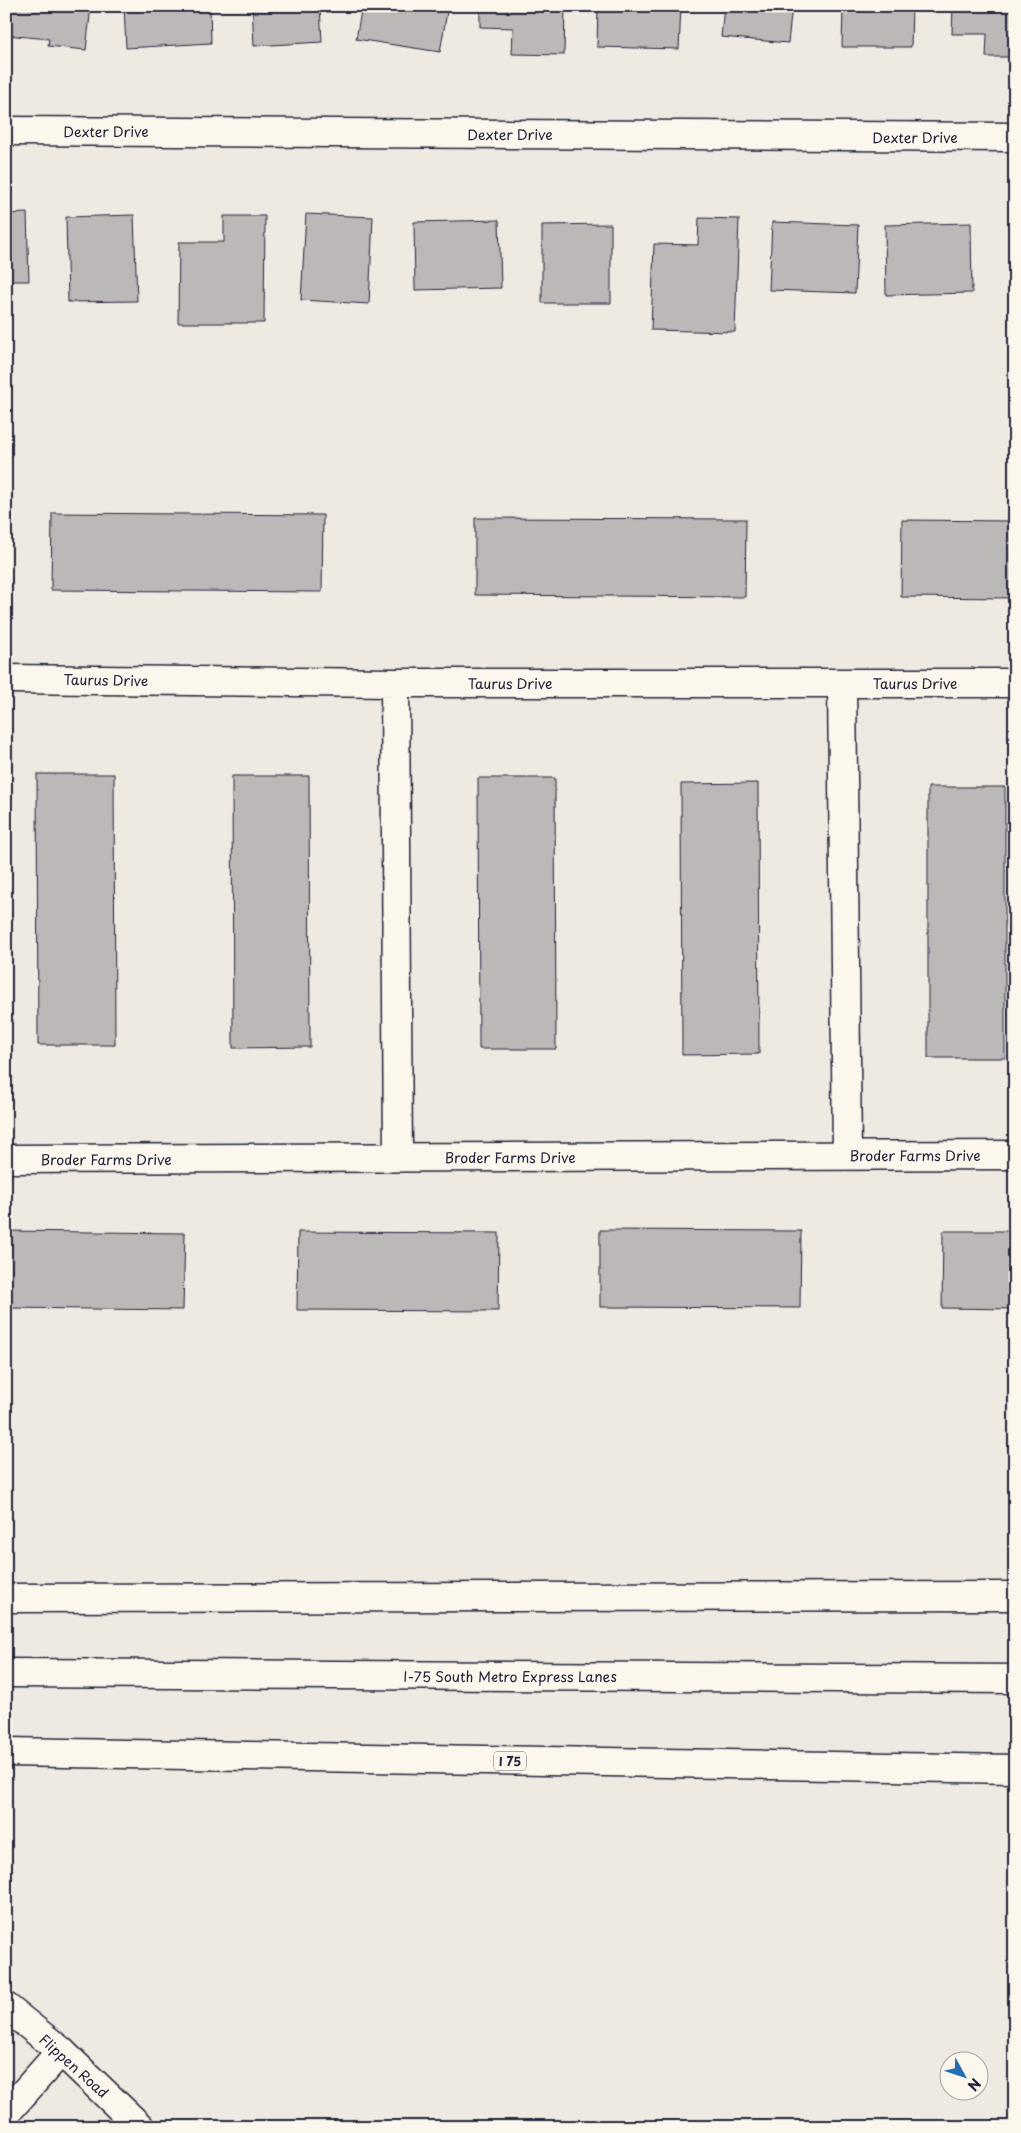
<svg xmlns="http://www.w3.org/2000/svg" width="1021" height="2133" font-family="'Playpen Sans',sans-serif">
<rect width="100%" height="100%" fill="#eeeae2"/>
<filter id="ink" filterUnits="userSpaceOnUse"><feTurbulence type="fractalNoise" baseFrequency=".02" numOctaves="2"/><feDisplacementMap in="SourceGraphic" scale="10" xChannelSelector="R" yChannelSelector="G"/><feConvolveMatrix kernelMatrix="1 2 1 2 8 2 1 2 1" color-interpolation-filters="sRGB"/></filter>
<g filter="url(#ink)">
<!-- building -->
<path fill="#bcb8b8" stroke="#22223b" d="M6,6H91L86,50L48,46L49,39L6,35Z
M124,6H210L211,43L126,48Z
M252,6H320L322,42L254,46Z
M362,6H448L440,52L356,39Z
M480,6H565L564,55L512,54L513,28L480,27Z
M598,6H681L679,49L597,47Z
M724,6H792L788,43L721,37Z
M843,6H912L911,47H842Z
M953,6H1015V57H986L987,34H952Z
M27,213L29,281H6V214Z
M306,214L373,217L369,304L301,300Z
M134,215L137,301L68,302L66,217Z
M224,216H265L264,323H178L179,242H224Z
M699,218L739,219L735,332L651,330L654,244L698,245Z
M499,220L501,288L415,290L414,222Z
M772,222L858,225L855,293L769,290Z
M971,223L972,293L886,295L885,225Z
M611,224V303H542V225Z
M52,513L323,515L322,592L51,590Z
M475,518L746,519L745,597L475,595Z
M902,520L1015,521V598L901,597Z
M37,774H114L115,1045H38Z
M232,776H309L310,1047L233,1048Z
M478,778H555L556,1049H479Z
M758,783L759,1054L682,1055L681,784Z
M928,787H1005V1058H928Z
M600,1230L801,1231L800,1308L600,1307Z
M6,1231L185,1233L183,1310L6,1308Z
M943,1231H1015V1309L942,1308Z
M298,1232L499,1233L498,1311L297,1310Z"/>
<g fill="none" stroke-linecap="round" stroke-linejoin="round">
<defs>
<path id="minor" d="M6,131L1015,137
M6,679L395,683H1015
M395,683L398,1157
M842,683L847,1155
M6,1159L1015,1155
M6,2113L61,2051"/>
<path id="tertiary" d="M6,2007L61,2051L140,2127"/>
<path id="motorway" d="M6,1598L1015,1596
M6,1673L1015,1679
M6,1752L1015,1769"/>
</defs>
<!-- minor casing -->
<use href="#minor" stroke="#22223b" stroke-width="31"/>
<!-- tertiary casing -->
<use href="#tertiary" stroke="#22223b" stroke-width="31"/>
<!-- motorway casing -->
<use href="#motorway" stroke="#22223b" stroke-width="31"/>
<!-- minor -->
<use href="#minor" stroke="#fbf7ec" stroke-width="28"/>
<!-- tertiary -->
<use href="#tertiary" stroke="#fbf7ec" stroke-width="28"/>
<!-- motorway -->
<use href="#motorway" stroke="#fbf7ec" stroke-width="28"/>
</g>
</g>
<g text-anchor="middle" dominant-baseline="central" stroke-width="4" stroke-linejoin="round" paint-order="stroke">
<!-- shield labels -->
<rect fill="#fbf7ec" stroke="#636270" stroke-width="1" x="494" y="1751.5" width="32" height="19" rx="4"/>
<g font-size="12" font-weight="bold" fill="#22223b">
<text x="510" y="1761">I 75</text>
</g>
<!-- street labels -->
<g font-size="14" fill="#22223b" stroke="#fbf7ec">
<text x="106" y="131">Dexter Drive</text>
<text x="510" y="134">Dexter Drive</text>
<text x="915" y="137">Dexter Drive</text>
<text transform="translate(106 680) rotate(1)">Taurus Drive</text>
<text x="510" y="683">Taurus Drive</text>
<text x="915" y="683">Taurus Drive</text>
<text x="915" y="1155">Broder Farms Drive</text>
<text x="510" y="1157">Broder Farms Drive</text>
<text x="106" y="1159">Broder Farms Drive</text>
<text x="510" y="1676">I-75 South Metro Express Lanes</text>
<text transform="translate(74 2066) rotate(42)">Flippen Road</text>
</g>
</g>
<!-- margin -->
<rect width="1021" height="2133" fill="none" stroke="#fbf7ec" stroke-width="25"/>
<rect x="12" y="12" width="996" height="2108" fill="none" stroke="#22223b" stroke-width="2" filter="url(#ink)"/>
<!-- north arrow -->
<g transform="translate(964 2076) rotate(130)"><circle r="24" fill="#fbf7ec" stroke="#a4a2a5"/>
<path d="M0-4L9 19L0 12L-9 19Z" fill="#1f6fb2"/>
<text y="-8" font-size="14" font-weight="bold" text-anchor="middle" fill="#22223b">N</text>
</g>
</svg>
